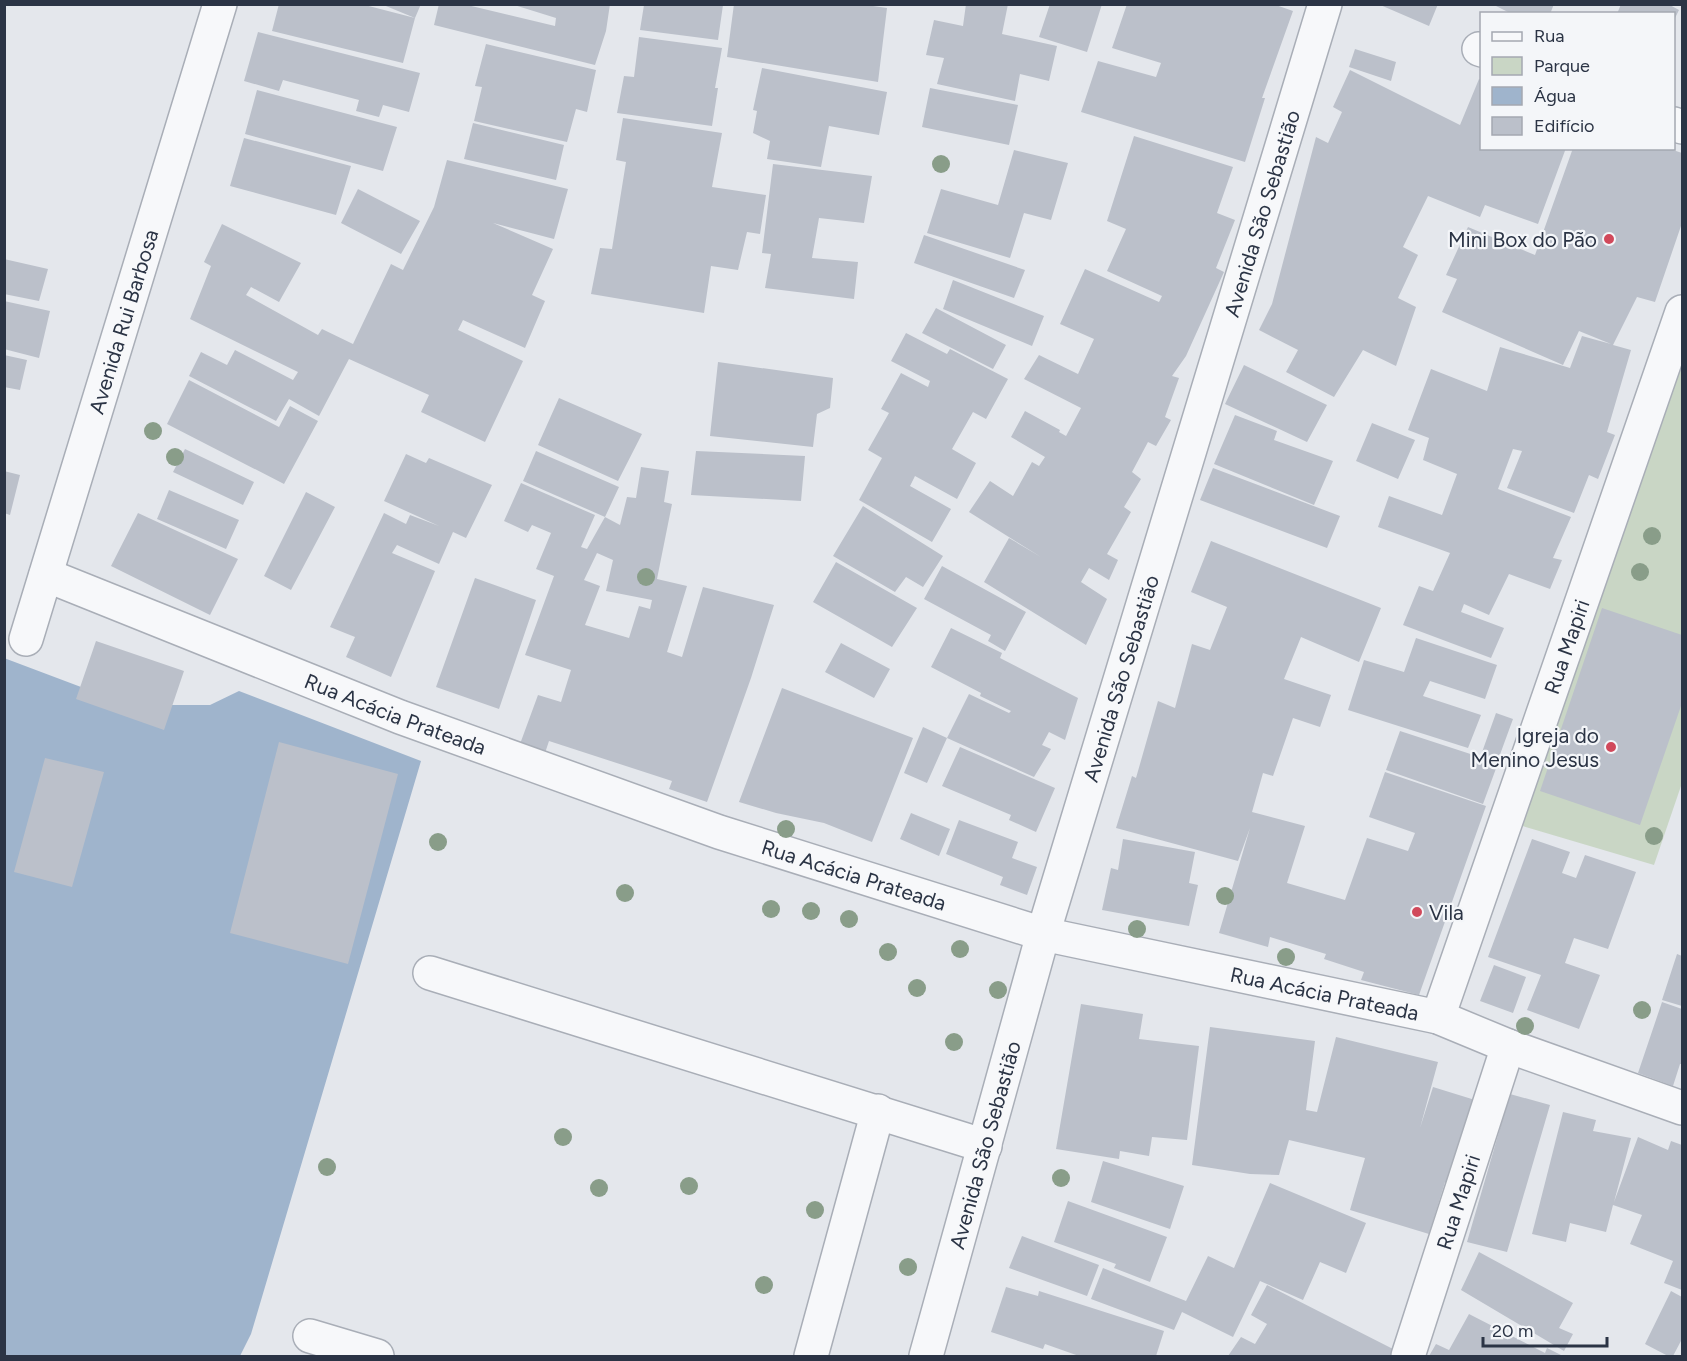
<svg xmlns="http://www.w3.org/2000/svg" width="1687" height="1361" font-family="Figtree,sans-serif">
<rect width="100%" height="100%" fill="#e4e7ec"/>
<!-- green -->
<path fill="#c9d6c5" d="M1682,359V783L1654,865L1519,825Z"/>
<!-- water -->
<path fill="#9fb4cc" d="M4,658L81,687L146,705H210L239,691L421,761L251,1334L240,1356H5Z"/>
<!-- building -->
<path fill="#bbc0ca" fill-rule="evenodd" d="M279,4H361L415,18L403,63L272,31Z
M381,4H421L415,18Z
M439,4H463L555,26L556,18L511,4H610L606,31L595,65L434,25Z
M734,4H859L887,8L878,82L727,57Z
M966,4H1008L1002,34L1057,46L1049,81L1020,74L1015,101L937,84L944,58L926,55L934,20L963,26Z
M1050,4H1102L1087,52L1039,37Z
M1127,4H1273L1293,11L1262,98H1265L1245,162L1081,112L1098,61L1156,77L1161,63L1112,48Z
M1378,4H1438L1429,26Z
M1492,4H1554L1550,14H1512Z
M1621,4H1668L1679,10L1674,20V14H1617Z
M644,5H723L718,40L640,30Z
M258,32L420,73L409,112L383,105L379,117L356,111L359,100L283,80L279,91L244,81Z
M639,37L722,48L715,88H718L712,126L617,113L624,76L634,77Z
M486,44L596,70L587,112L576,109L567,142L474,121L482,87L475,86Z
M1355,49L1396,62L1391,81L1349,67Z
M762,68L887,92L879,135L829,126L821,167L767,159L770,141L753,133L757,111L753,110Z
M1350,70L1460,125L1479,79L1482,80V148H1566L1538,224L1485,205L1480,217L1428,196L1403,247L1418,255L1398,298L1416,307L1396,366L1363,350L1334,397L1286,372L1298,350L1259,330L1272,304L1316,137L1328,143L1342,112L1333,107Z
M930,88L1018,105L1009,145L922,127Z
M257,90L397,127L383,171L245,134Z
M623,118L722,133L712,187L766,195L760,234L747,232L738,270L711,266L704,313L591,294L600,248L612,249L626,162L616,160Z
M473,123L564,145L556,180L464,159Z
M1134,136L1233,167L1217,213L1235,220L1216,268L1224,272L1186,356L1172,376L1179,378L1165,417L1171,420L1156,446L1148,442L1132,472L1141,479L1124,507L1131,512L1107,554L1118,560L1109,580L1089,568L1081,582L1107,599L1086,645L984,582L1009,538L1041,557L969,512L990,481L1013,496L1032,462L1039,466L1045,457L1011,437L1025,411L1060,430L1059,432L1066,436L1081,408L1024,379L1039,355L1078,374L1094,339L1060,324L1085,269L1159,302L1162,296L1107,271L1126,229L1107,221Z
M244,138L351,166L336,215L230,186Z
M1573,148H1667L1682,153V223L1655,302L1637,297L1613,345L1631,350L1607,432L1615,435L1598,479L1589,475L1574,513L1507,488L1522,451L1513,449L1498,489L1571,517L1553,558L1562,560L1550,589L1509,574L1489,615L1464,604L1461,612L1504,628L1491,658L1403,625L1419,586L1433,591L1450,553L1378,527L1389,496L1442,515L1457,474L1423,460L1429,438L1408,430L1431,369L1487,391L1500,347L1570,368L1582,336L1611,344L1579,331L1563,365L1442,312L1457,279L1446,275L1468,227L1535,255Z
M1014,150L1068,163L1051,220L1024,213L1010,258L927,233L941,189L998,205Z
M447,160L568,189L554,239L493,223L553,249L532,295L545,301L525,348L463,320L458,330L523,361L485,442L421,412L429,395L349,359L319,416L289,399L276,421L189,376L201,352L227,365L235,350L293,380L298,372L190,319L211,266L204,262L222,224L301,263L279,302L251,287L246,295L318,335L322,329L353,344L391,264L403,270L434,207Z
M773,164L872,176L864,223L819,218L812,258L858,262L854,299L765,288L771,254L762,253Z
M358,189L420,221L401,254L341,223Z
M924,235L1025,270L1014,298L914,263Z
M4,259L48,269L39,301L4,294Z
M953,280L1044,316L1032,346L943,309Z
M4,301L50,311L39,358L4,349Z
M936,308L1006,345L993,369L922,333Z
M906,333L947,354L950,349L1008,379L986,419L973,412L952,449L976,463L957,499L915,476L910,486L951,509L932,542L859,500L882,458L868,450L889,413L881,409L901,373L928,387L930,381L891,361Z
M4,355L27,360L20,390L4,387Z
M718,362L833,378L830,408L817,414L813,447L710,436Z
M1244,365L1327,405L1307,442L1225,404Z
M189,380L279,427L290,406L318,421L284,484L167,424Z
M559,398L642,434L618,481L538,445Z
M1235,415L1277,431L1274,440L1333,461L1314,505L1214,464Z
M1372,423L1415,440L1398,479L1356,461Z
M185,449L254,482L243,505L173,472Z
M536,451L619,487L605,517L523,481Z
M696,451L805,456L801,501L691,495Z
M406,454L426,463L429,458L492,485L466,538L453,532L439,564L397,545L392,553L435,571L391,677L346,657L355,637L330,627L384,513L406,524L410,515L439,526L384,501Z
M641,467L669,471L664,502L672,504L657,579L687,586L667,652L682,657L703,587L774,605L751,678L707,802L669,789L672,781L549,741L545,753L520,744L538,695L561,702L571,670L525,655L554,576L536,569L551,533L532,525L528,532L504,521L521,483L595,515L581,547L587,549L605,517L620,525L627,497L636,498ZM597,553L613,560L606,591L652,600L650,609L639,606L629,638L585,625L600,586L584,580Z
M1213,468L1340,516L1327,548L1200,500Z
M4,471L20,475L10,515L4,513Z
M169,490L239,520L226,549L157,519Z
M306,492L335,507L291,590L264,576Z
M863,506L943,556L923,587L906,577L895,592L833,556Z
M138,513L238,559L210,615L111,566Z
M1211,541L1381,608L1359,662L1301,637L1284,679L1331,695L1320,727L1293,718L1273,776L1263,773L1252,812L1305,826L1287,883L1345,900L1367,838L1408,851L1415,833L1369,817L1385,772L1486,806L1419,995L1361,980L1364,972L1324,959L1326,954L1270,937L1268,947L1219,933L1250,828L1238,861L1116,828L1132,776L1136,778L1158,701L1175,708L1192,644L1210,650L1227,607L1191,592Z
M836,562L917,608L892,647L813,602Z
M942,566L1026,612L1005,651L988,641L991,635L924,599Z
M475,578L536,600L499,709L436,687Z
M1602,608L1682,635V703L1640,825L1540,791Z
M951,628L1002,653L1000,658L1078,698L1065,740L1049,732L1042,745L1051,749L1034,777L947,738L969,694L1009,713L1011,711L980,696L981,693L931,667Z
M1416,638L1497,665L1485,699L1430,681L1423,696L1481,715L1468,748L1348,710L1364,660L1404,672Z
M96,641L184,671L164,730L76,699Z
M841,643L890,669L874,698L825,672Z
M782,688L913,738L872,842L824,823L776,813L739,802Z
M1496,713L1513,719L1498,760L1481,755Z
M923,727L947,738L927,783L904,773Z
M1400,731L1498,763L1483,804L1386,770Z
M279,742L398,774L348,964L230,933Z
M960,747L1055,788L1036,832L1009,820L1011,815L942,786Z
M45,758L104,772L72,887L14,872Z
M911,813L950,829L939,856L900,839Z
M959,820L1018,842L1012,858L1037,867L1027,895L1000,885L1003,877L946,854Z
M1123,839L1195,852L1189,883L1198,885L1189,926L1102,910L1111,868L1118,870Z
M1532,839L1570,852L1562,873L1576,878L1585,855L1636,872L1608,949L1574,938L1565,963L1600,975L1579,1029L1527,1010L1541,975L1488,957Z
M1677,954L1682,956V1006L1662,1000Z
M1494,965L1526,977L1513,1013L1480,1001Z
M1662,1002L1682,1009V1064H1680L1673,1086L1638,1073Z
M1081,1004L1143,1014L1139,1039L1199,1046L1187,1140L1152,1137L1149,1156L1120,1151L1119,1159L1056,1149Z
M1210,1027L1315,1041L1306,1110L1317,1112L1336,1037L1438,1062L1420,1128L1433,1087L1475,1100L1451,1184L1445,1182L1429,1234L1350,1210L1365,1158L1289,1140L1279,1175L1250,1174L1192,1165Z
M1510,1094L1550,1105L1507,1252L1467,1242Z
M1563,1112L1596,1120L1593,1131L1631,1138L1614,1202L1638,1137L1668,1150L1671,1141L1682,1145V1290L1664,1283L1673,1261L1630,1244L1642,1215L1613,1205L1606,1232L1570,1223L1566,1242L1532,1234Z
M1103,1161L1184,1186L1170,1229L1091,1202Z
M1270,1183L1366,1223L1346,1273L1320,1262L1303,1300L1260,1281L1233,1337L1182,1312L1174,1330L1091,1299L1103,1268L1186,1301L1208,1256L1234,1268Z
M1068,1201L1167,1237L1150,1282L1114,1268L1116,1264L1054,1242Z
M1022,1236L1099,1265L1087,1296L1009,1268Z
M1479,1252L1573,1303L1559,1328L1573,1334L1564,1351L1461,1290Z
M1267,1285L1393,1349L1390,1356H1228L1241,1337L1255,1344L1267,1324L1251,1315Z
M1006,1287L1038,1296L1039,1291L1164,1331L1156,1356H1079L1045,1344L1043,1349L991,1332Z
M1671,1291L1682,1297V1339L1673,1356H1668L1645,1344Z
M1469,1314L1545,1353L1547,1348L1563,1356H1429L1436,1344L1449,1350Z"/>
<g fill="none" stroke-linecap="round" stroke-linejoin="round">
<defs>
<g id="street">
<path d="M1479,49L1482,50"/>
<path d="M1674,124L1682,127"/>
<path id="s1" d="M46,575L400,717L719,832L1043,934L1438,1017L1508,1046L1682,1108"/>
<path id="s2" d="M26,639L220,4"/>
<path d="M430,973L985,1146"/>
<path id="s3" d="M1438,1017L1682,312"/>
<path d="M310,1336L377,1356"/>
<path d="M811,1356L878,1111"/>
<path id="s4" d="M926,1356L1043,934L1325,4"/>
<path id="s5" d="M1408,1356L1508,1046"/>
</g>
</defs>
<!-- street casing -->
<use href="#street" stroke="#a9aeb7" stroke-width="36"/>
<!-- street -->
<use href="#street" stroke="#f7f8fa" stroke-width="33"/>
</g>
<!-- trees -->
<g fill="#899d89">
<circle cx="941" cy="164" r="9"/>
<circle cx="153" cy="431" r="9"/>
<circle cx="175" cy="457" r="9"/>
<circle cx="1652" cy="536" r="9"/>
<circle cx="1640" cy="572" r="9"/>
<circle cx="646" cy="577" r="9"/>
<circle cx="786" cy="829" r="9"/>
<circle cx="1654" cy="836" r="9"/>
<circle cx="438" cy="842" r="9"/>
<circle cx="625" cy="893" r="9"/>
<circle cx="1225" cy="896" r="9"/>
<circle cx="771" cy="909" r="9"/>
<circle cx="811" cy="911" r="9"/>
<circle cx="849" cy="919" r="9"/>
<circle cx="1137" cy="929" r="9"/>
<circle cx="960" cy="949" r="9"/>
<circle cx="888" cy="952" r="9"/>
<circle cx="1286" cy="957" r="9"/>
<circle cx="917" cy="988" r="9"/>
<circle cx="998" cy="990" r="9"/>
<circle cx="1642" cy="1010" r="9"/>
<circle cx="1525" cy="1026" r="9"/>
<circle cx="954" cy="1042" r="9"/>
<circle cx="563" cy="1137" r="9"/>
<circle cx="327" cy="1167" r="9"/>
<circle cx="1061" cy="1178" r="9"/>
<circle cx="689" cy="1186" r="9"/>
<circle cx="599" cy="1188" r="9"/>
<circle cx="815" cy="1210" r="9"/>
<circle cx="908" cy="1267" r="9"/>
<circle cx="764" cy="1285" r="9"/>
</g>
<!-- markers -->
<g fill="#d1495b" stroke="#f4f6f9" stroke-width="2">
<circle cx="1609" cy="239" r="6"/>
<circle cx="1611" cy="747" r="6"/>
<circle cx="1417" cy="912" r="6"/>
</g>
<g text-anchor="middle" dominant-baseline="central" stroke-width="4.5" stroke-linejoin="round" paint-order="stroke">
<!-- street labels -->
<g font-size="21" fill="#2b3445" stroke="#f4f6f9">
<text stroke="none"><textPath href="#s4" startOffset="1191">Avenida São Sebastião</textPath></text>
<text stroke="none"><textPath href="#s2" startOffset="332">Avenida Rui Barbosa</textPath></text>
<text stroke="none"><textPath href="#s3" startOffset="392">Rua Mapiri</textPath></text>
<text stroke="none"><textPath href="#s4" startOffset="705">Avenida São Sebastião</textPath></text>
<text stroke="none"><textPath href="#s1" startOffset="376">Rua Acácia Prateada</textPath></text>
<text stroke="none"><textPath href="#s1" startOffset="862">Rua Acácia Prateada</textPath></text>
<text stroke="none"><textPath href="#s1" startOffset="1348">Rua Acácia Prateada</textPath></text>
<text stroke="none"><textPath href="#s4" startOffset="219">Avenida São Sebastião</textPath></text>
<text stroke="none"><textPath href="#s5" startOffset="162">Rua Mapiri</textPath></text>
</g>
<!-- poi labels -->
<g font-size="21" fill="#2b3445" stroke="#f4f6f9" text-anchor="end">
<text x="1597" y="239">Mini Box do Pão</text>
<text x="1599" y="735">Igreja do<tspan x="1599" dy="24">Menino Jesus</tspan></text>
<text x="1429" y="912" text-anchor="start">Vila</text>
</g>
</g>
<!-- border -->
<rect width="1687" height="1361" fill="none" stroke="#2b3445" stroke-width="12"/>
<!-- legend -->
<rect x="1480" y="12" width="195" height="138" fill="#f4f6f9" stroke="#a4a8b1" stroke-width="1.5"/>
<rect x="1492" y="32" width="30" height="9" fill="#f7f8fa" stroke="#a4a8b1" stroke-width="1.5"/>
<text x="1534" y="42" font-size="18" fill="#2b3445">Rua</text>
<rect x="1492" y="57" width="30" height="18" fill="#c9d6c5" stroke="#a4a8b1" stroke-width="1.5"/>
<text x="1534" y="72" font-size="18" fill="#2b3445">Parque</text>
<rect x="1492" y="87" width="30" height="18" fill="#9fb4cc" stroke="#a4a8b1" stroke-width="1.5"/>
<text x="1534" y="102" font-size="18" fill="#2b3445">Água</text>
<rect x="1492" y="117" width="30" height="18" fill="#bbc0ca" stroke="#a4a8b1" stroke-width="1.5"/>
<text x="1534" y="132" font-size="18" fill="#2b3445">Edifício</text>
<!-- scale -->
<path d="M1483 1337v9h124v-9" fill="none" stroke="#2b3445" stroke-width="3"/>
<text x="1492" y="1337" font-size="18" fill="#2b3445" stroke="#f4f6f9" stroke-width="4.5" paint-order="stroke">20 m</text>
</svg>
